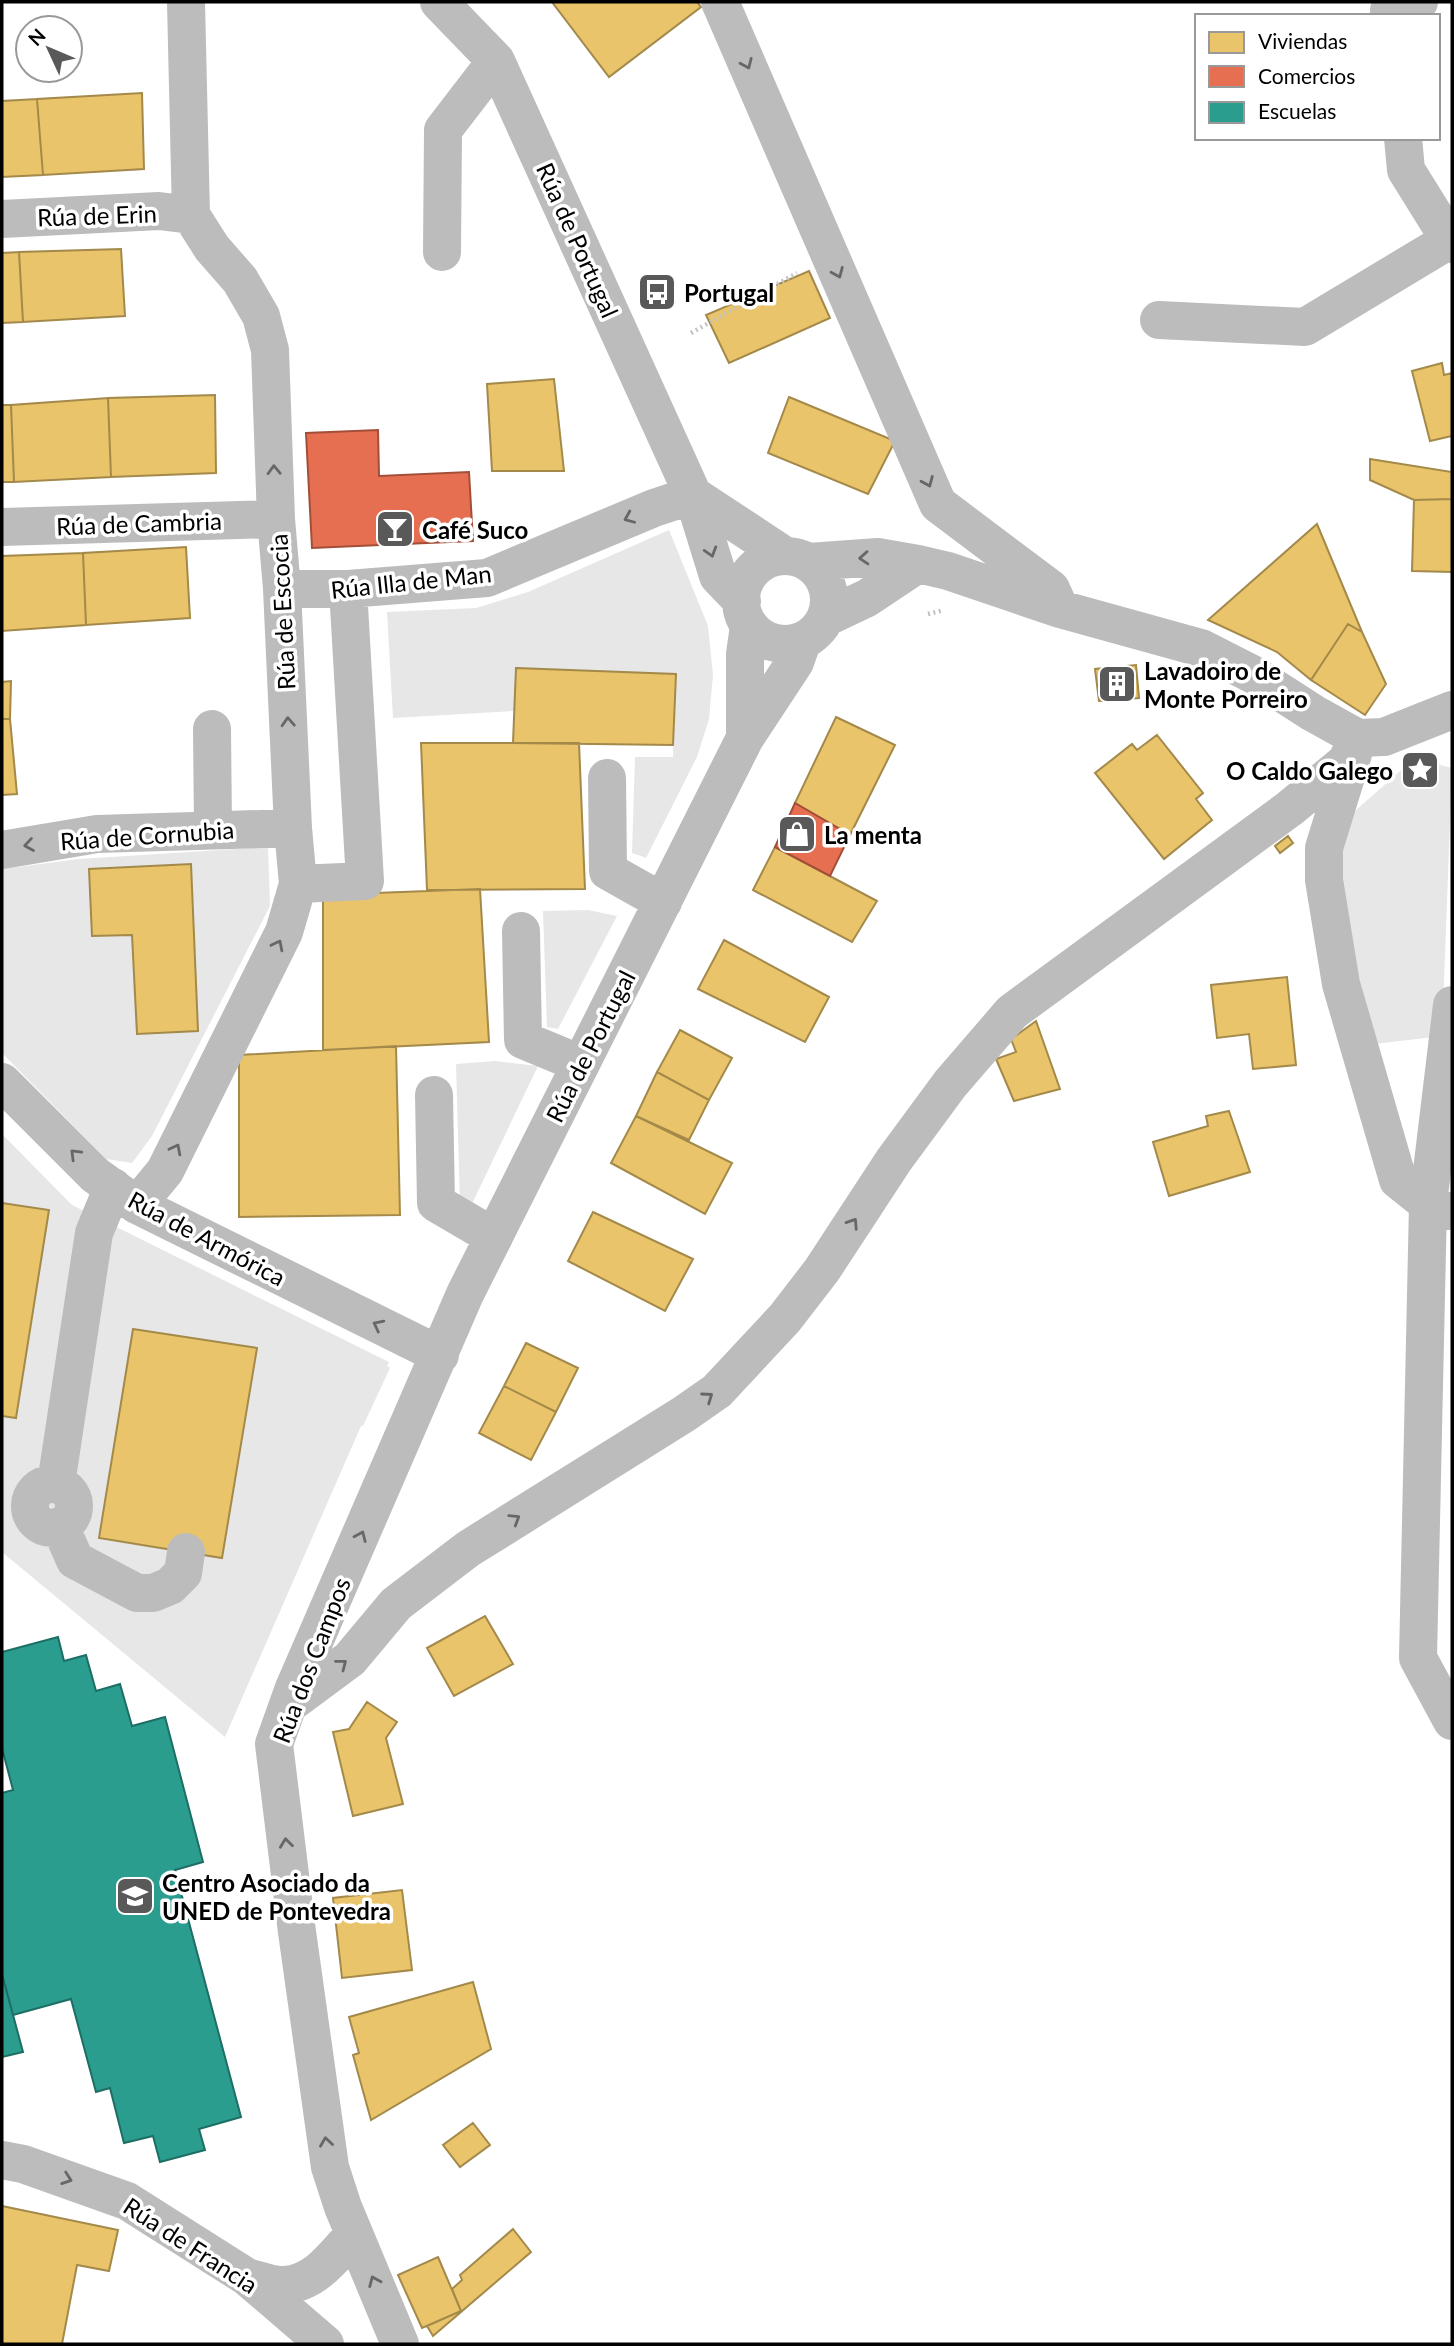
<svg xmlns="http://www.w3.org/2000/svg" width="1454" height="2346" font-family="Lato,sans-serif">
<rect width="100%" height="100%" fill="#fff"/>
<!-- green -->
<path fill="#e7e7e7" d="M669,530L708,626L713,675L709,719L697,757L646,858L632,853L635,757H673L676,674L516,668L514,711L393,718L387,612L476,608L528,592Z
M1415,758L1452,768L1442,1036L1366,1045L1333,857L1356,810Z
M268,847L270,906L152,1136L132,1163L106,1159L2,1053V869L79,859Z
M588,910L617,916L558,1029L547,1027L543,911Z
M495,1061L538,1066L469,1210L460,1206L456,1064Z
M2,1134L72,1205L389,1362L387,1366L390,1368L363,1426H361L225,1737L2,1552Z"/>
<!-- homes -->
<path fill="#e9c46a" stroke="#a3894a" stroke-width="2" d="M552,2H697L701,7L609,77Z
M142,93L144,169L43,175L37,99Z
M37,99L43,175L2,177V101Z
M121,249L125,316L23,322L19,252Z
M19,252L23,322L2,323V253Z
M809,271L830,318L729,363L706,315Z
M1442,363L1444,375L1452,373V436L1430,441L1412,371Z
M554,379L564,471H492L487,384Z
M215,395L216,473L111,477L108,398Z
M789,397L895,441L868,494L768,453Z
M108,398L111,477L14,482L11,405Z
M2,405H11L14,482H2Z
M1370,459L1452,472V499L1414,500L1370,480Z
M1452,499V572L1412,571L1414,500Z
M1317,524L1362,632L1348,624L1311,680L1277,652L1208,620Z
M186,547L190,618L86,625L83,553Z
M83,553L86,625L2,631V556Z
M1348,624L1362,632L1386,684L1365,715L1311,680Z
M1136,665L1139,698L1099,701L1095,669Z
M516,668L676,674L673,745L513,743Z
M11,681L10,719H2V682Z
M836,717L895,745L850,835L795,803Z
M2,719H10L17,794L2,795Z
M1157,735L1203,793L1196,799L1212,820L1164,859L1095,773L1132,744L1137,750Z
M421,743H579L585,889L427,890Z
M1288,836L1293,843L1280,853L1275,846Z
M775,847L877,901L852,942L753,890Z
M191,864L198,1031L137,1034L132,935L92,936L89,869Z
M480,889L489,1042L323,1050V895Z
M724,940L829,997L805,1042L698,989Z
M1287,977L1296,1065L1253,1069L1249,1034L1217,1038L1211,985Z
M1036,1021L1060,1089L1014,1101L996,1059L1016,1052L1011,1039Z
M680,1030L732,1058L709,1100L657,1072Z
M396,1046L400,1215L239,1217V1055Z
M657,1072L709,1100L689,1140L636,1116Z
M1229,1111L1250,1172L1169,1196L1153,1142L1208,1126L1206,1116Z
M636,1116L732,1163L705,1214L611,1163Z
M2,1203L49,1210L16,1418L2,1416Z
M593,1212L693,1259L665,1311L568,1261Z
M133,1329L257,1348L222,1558L99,1538Z
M526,1343L578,1368L556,1412L504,1386Z
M504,1386L556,1412L531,1460L479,1433Z
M485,1616L513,1664L454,1696L427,1648Z
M367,1702L397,1722L386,1738L403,1804L353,1816L333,1732L349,1729Z
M402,1890L412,1970L342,1978L333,1898Z
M473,1982L491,2049L371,2120L353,2055L359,2053L349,2017Z
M473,2123L490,2145L460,2167L443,2145Z
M2,2206L118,2230L109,2271L77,2265L62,2344H2Z
M513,2229L531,2252L433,2336L427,2326L461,2311L452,2289L462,2280L460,2275Z
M438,2257L461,2311L422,2328L398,2275Z"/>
<!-- shops -->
<path fill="#e76f51" stroke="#a24e39" stroke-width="2" d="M378,430L379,476L469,472L473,541L312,548L306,433Z
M795,803L850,835L830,876L775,847Z"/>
<!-- schools -->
<path fill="#2a9d8f" stroke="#1d6e64" stroke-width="2" d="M58,1637L64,1661L86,1655L96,1691L120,1684L132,1726L165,1717L203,1862L175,1870L241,2117L199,2129L205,2150L160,2162L153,2136L124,2143L110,2088L96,2092L71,1999L13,2015L2,1974V1793L13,1790L2,1748V1652Z
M2,1974L23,2052L2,2057Z"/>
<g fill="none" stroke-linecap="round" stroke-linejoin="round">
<!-- path -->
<path stroke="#c2c2c2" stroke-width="4.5" stroke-dasharray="2 3.5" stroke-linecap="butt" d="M691,333L797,273
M928,614L944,610"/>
<!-- minor -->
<path stroke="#bcbcbc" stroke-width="38" d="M439,2L496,61L693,495L718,576L742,601
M720,2L938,504L1051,589L1060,609
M1389,10L1419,2
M1403,138L1406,170L1452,244
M2,219L159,211L191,215
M442,252L443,130L496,61
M1159,320L1305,327L1448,241
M693,495L784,555
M2,527L276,519
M741 600a44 44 0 1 1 88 0a44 44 0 1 1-88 0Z
M809,562L878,557L918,564L948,571L1060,609L1201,648L1254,675L1313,713L1358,738L1384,737L1452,710
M282,589H348L487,578L654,508L693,495
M827,617L867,598L918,564
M212,729L213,830
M745,738V654L749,626
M1353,754L1324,848V880L1341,984L1398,1180L1428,1204L1448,1211
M607,778L608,871L663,902
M2,850L97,834L293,828
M298,884L365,881L348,589
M521,931L523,1040L581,1064
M1452,1005L1428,1204L1418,1658L1452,1721
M2,1082L95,1175L137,1205L440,1355
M434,1095L436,1203L494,1237
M137,1205L165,1171L284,932L298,884L293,828L282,589L276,519L270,350L261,316L240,280L212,248L191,215L186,2
M56,1484L94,1233L113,1187
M30 1506a22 22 0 1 1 44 0a22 22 0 1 1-44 0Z
M60,1526L75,1560L137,1593H153L170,1586L183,1573L186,1552
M288,1705L350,1659L396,1604L468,1549L684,1414L717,1391L785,1318L822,1270L894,1160L950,1084L1012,1012L1289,809L1346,762L1358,738
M2,2160L23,2164L127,2201L247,2277L325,2344
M247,2277C259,2280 272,2286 285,2285C316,2283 335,2255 354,2234
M400,2344L343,2207L330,2167L297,1932L274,1744L294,1688L465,1294L745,738L795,662L802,642"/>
</g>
<!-- one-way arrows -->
<defs><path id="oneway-chevron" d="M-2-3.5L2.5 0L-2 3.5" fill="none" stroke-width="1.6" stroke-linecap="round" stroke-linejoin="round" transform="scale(1.75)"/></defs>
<g stroke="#676767">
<use href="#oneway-chevron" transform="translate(747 64) rotate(66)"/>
<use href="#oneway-chevron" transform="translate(838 273) rotate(67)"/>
<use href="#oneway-chevron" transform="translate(274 470) rotate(-92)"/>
<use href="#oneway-chevron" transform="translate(928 482) rotate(67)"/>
<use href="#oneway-chevron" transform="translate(629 518) rotate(157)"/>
<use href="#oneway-chevron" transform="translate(711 552) rotate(73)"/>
<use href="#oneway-chevron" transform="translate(864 558) rotate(176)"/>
<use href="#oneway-chevron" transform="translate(288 722) rotate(-93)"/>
<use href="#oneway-chevron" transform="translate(29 845) rotate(171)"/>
<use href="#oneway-chevron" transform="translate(278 945) rotate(-63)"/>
<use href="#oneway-chevron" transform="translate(176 1149) rotate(-63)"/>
<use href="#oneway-chevron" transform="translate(75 1154) rotate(-135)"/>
<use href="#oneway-chevron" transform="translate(853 1223) rotate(-57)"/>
<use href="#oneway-chevron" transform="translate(378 1325) rotate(-153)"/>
<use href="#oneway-chevron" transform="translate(708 1397) rotate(-35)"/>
<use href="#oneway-chevron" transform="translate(515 1519) rotate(-32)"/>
<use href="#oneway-chevron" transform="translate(361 1536) rotate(-66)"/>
<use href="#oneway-chevron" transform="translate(342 1664) rotate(-38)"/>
<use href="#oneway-chevron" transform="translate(286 1843) rotate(-97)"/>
<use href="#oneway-chevron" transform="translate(326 2142) rotate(-98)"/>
<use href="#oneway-chevron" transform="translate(67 2179) rotate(19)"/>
<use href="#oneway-chevron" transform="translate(374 2281) rotate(-113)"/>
</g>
<!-- icons -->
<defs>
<symbol id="bus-square" viewBox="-11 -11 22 22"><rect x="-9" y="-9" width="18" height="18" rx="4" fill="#595959" stroke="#fff"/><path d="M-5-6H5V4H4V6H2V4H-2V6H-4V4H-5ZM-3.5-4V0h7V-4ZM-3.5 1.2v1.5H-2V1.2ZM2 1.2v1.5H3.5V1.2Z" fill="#fff"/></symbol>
<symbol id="bar-square" viewBox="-11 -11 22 22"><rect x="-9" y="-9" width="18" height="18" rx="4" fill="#595959" stroke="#fff"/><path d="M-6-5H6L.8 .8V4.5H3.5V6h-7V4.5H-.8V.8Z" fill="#fff"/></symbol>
<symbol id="building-square" viewBox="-11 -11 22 22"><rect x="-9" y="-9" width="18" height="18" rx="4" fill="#595959" stroke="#fff"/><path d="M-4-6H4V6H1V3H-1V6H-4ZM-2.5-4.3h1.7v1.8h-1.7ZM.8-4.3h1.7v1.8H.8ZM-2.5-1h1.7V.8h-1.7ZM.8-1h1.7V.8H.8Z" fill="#fff"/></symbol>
<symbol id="sight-square" viewBox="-11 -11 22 22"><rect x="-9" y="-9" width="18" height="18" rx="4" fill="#595959" stroke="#fff"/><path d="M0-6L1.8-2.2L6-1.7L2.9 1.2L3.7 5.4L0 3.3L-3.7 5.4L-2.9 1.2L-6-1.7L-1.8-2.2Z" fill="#fff"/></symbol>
<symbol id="shop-square" viewBox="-11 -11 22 22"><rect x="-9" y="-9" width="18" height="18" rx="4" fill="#595959" stroke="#fff"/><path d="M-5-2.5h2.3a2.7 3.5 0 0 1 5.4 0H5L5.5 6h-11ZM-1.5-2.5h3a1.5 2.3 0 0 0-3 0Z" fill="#fff"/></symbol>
<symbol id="university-square" viewBox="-11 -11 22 22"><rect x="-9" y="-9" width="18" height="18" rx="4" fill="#595959" stroke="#fff"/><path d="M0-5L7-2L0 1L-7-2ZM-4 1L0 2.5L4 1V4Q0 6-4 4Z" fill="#fff"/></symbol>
</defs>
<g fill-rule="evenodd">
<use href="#bus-square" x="635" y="270" width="44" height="44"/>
<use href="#bar-square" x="373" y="507" width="44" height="44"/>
<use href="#building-square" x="1095" y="662" width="44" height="44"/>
<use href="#sight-square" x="1398" y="748" width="44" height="44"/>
<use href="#shop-square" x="775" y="812" width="44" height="44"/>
<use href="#university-square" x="113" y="1874" width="44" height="44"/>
</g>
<g text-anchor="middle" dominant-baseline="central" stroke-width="7" stroke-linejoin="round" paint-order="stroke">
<!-- street labels -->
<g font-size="24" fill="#000" stroke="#fff">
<text transform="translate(97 215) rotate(-2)">Rúa de Erin</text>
<text transform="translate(578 240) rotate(66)">Rúa de Portugal</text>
<text transform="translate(139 523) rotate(-2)">Rúa de Cambria</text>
<text transform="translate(411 581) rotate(-6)">Rúa Illa de Man</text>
<text transform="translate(282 612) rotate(-93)">Rúa de Escocia</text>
<text transform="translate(147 835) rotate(-4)">Rúa de Cornubia</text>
<text transform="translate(590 1046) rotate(-63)">Rúa de Portugal</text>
<text transform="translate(207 1238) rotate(28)">Rúa de Armórica</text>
<text transform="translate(311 1660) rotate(-69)">Rúa dos Campos</text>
<text transform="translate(191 2245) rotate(33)">Rúa de Francia</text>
</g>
<!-- poi labels -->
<g font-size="24" font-weight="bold" fill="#000" stroke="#fff" text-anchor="start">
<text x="684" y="292">Portugal</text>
<text x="422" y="529">Café Suco</text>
<text x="1144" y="670">Lavadoiro de<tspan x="1144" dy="28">Monte Porreiro</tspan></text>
<text x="1393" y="770" text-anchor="end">O Caldo Galego</text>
<text x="824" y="834">La menta</text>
<text x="162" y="1882">Centro Asociado da<tspan x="162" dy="28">UNED de Pontevedra</tspan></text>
</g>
</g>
<!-- border -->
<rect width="1454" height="2346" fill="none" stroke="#000000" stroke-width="7"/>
<!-- legend -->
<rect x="1195" y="14" width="245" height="126" fill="#ffffff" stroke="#999999" stroke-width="2"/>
<rect x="1209" y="32" width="35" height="21" fill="#e9c46a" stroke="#999999" stroke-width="2"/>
<text x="1258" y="49" font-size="21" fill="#000000">Viviendas</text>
<rect x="1209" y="66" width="35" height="21" fill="#e76f51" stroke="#999999" stroke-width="2"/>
<text x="1258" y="84" font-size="21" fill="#000000">Comercios</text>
<rect x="1209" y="102" width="35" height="21" fill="#2a9d8f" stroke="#999999" stroke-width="2"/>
<text x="1258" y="119" font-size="21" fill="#000000">Escuelas</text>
<!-- north arrow -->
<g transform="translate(49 49) rotate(314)"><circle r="33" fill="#ffffff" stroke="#999999" stroke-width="2"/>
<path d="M0-5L12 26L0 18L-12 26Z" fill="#595959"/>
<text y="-10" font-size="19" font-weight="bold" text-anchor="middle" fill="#000000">N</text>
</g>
</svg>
